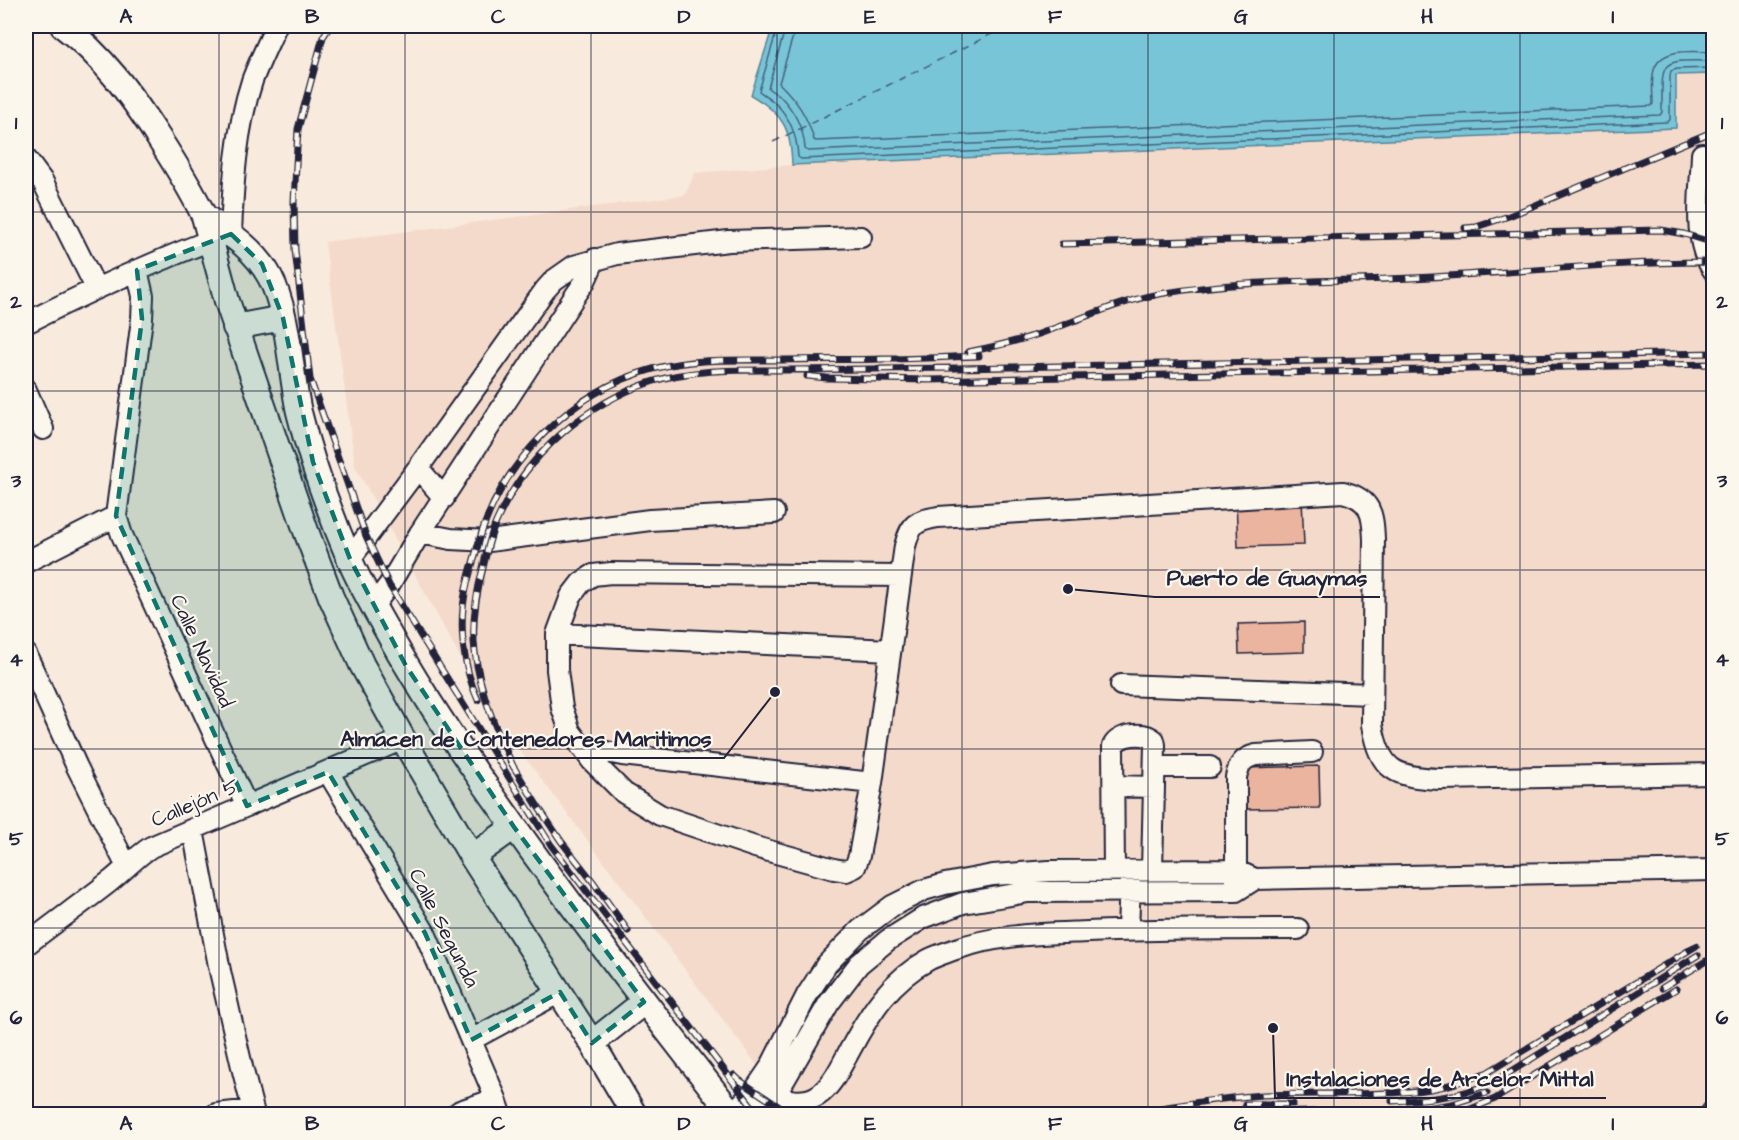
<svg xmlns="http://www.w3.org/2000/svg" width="1739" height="1140" font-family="'Architects Daughter',sans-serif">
<rect width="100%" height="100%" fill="#f8eadd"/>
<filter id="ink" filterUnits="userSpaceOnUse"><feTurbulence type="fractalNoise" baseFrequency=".0167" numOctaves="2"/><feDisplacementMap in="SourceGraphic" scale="12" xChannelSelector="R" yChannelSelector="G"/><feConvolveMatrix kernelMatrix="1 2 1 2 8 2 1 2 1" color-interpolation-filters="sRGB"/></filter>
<g filter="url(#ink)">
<!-- built -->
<path fill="#f4daca" d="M1713,74V1114H794L490,711L355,466L325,242L685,195L695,173L792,165L1675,128L1676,75Z"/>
<!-- water -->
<path fill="#79c5d8" stroke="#568499" stroke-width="1.5" d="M773,26H1713V74L1676,75V128L792,165C791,128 783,114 751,95Z"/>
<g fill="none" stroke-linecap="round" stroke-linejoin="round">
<!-- shore -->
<path stroke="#45637a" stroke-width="1.5" d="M778,26L759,91C764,95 770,98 775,103C790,117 797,136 798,157L801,159L1667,122L1670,120V76L1671,71L1677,69L1714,68
M786,26L768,88C771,91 776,93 780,96C794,110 804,129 805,149L808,151L1660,115L1662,112C1662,59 1658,60 1714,61
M795,26L794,33L779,83C797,101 807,115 814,140L816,141L1651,106L1653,104C1653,93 1651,80 1654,70C1661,46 1695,52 1714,52"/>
<!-- ferry -->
<path stroke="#405b72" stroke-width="1.5" stroke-dasharray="8 6" stroke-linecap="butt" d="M773,142L1008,26"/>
</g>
<!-- building -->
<path fill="#eab49f" stroke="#22223b" stroke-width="1.5" d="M1302,499L1304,545L1238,547L1236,502Z
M1304,622V652L1239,654L1238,624Z
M1319,766L1320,808L1244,809V768Z"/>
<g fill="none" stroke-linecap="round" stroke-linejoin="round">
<defs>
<path id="minor" d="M1702,154C1701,189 1691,242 1714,271
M26,159L43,182L96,288
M26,323C69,301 112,281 157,262C181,252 205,241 231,234C233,184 236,130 252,81C259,62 268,44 276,26
M26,390L43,429
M418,468L444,498
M116,516L122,535L247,806
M420,533L451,539L489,541L650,520L774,513
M350,559L418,468L545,290L554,280L574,266L617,254L729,241L861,237
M26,562L116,516L142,319L143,296L137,270
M900,576L611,573L593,575L581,583L571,596L557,634V670L562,708L570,731L592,761L624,793L660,815L755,847L834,869L846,871L855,867L859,856L872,783L905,546C911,524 915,521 938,517L1343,492C1371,499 1373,514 1374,539L1372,725C1380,771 1395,777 1440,779L1714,774
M373,606L389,585L420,533L575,296L584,283L595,259
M557,634L890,650
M26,654L77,767L126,865
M1121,685L1371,694
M581,747L622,755L872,783
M1155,767H1210
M328,772L425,933L496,1099L501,1114
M1114,786L1154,787
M193,830L220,971L243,1071L254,1114
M1114,871L1113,746C1119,734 1144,731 1154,740L1155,745L1152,870
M1236,883V777C1239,764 1243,758 1256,755L1312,752
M1128,930L1130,879
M26,945C53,924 81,904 108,883C124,871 134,858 151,847L403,739
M471,1040L560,992
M773,1097C787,1100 804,1104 817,1096C833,1086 842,1064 851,1048C871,1011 890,981 928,960C935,956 945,953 953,950C997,934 1042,934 1088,932C1158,929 1228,929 1298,929
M216,1114L253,1110
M456,1114L460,1111L496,1099
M732,1114L755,1090L770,1068L807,995L827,964L860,930L892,906L924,890L945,884L993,875L1049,871L1235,870L1255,879L1714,870
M759,1114L770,1102L785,1079L829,1003L859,964L888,940L923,918L963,903L1028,892L1236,891L1255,879
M1711,1114L1714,1110"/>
<path id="major" d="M63,26C103,56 131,95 158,137C174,162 191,189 204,216L227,301L306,531L331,597L362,665L403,739L472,857L592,1043L634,1114
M204,216C229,233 255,249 270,277C289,313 290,371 299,412C311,461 329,511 349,558C359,582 373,606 386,629C415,682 448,732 483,782C562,896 647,1005 732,1114
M235,327L283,318
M472,857L514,827
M592,1043L644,1002"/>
</defs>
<!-- minor casing -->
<use href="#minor" stroke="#22223b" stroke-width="24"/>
<!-- major casing -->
<use href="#major" stroke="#22223b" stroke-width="28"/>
<!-- minor -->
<use href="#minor" stroke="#fbf7ec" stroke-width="20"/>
<!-- major -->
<use href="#major" stroke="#fbf7ec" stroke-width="24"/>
<defs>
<path id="rail" d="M330,26L323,37L298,129L294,201L295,250L310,379L366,536L389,585L551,845L758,1114
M1465,228L1476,227L1509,216L1714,131
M1062,244L1661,230L1684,234L1714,243
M968,352C992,347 1015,342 1039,334C1079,320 1117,302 1159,294C1241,279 1329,282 1413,278C1511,273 1609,262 1707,262L1714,263
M807,376L827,378L928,380L1714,364
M478,700C463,667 458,625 466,589C469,574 474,560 478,545C500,463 571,391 653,369C694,358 737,360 779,360C814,359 849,360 884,359C916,359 947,357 979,356
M510,761L537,805L561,841L594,883L628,931
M514,768C496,730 480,693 475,652C471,623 476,595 483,568C487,550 491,532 499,516C528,454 585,404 651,382C694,368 743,370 788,370C845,369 902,369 958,368C1210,363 1462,358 1714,353
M1662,988L1706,961
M734,1075L739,1080L790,1114
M1392,1101C1420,1100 1450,1098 1478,1088C1487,1085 1496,1080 1504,1076L1698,955
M1245,1104H1293
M1123,1114C1169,1107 1216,1098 1263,1095C1319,1092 1376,1097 1431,1089C1451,1086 1469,1079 1488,1072L1696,946
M1205,1114L1414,1110L1452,1104L1487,1093
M1451,1114L1466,1111L1495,1099L1676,989"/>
</defs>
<!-- rail casing -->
<use href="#rail" stroke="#22223b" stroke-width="7"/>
<!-- rail -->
<use href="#rail" stroke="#fbf7ec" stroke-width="4.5" stroke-dasharray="14" stroke-linecap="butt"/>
</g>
</g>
<!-- marked area -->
<path fill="#0f766e" fill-opacity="0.2" stroke="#0f766e" stroke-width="4.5" stroke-dasharray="12 8" stroke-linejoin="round" d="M231,234L262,264L283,318L313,462L350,559L406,666L514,827L644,1002L592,1043L560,992L471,1040L425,933L328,772L247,806L116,516L142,319L137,270Z"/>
<!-- grid -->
<path fill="none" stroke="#22223b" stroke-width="1.5" stroke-opacity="0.55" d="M219,26V1114M405,26V1114M591,26V1114M777,26V1114M962,26V1114M1148,26V1114M1334,26V1114M1520,26V1114M26,212H1714M26,391H1714M26,570H1714M26,749H1714M26,928H1714"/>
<g text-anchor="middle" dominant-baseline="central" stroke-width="4.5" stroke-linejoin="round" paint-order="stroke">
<!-- street labels -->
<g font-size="21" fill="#22223b" stroke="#fbf7ec">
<text transform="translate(202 651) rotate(65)">Calle Navidad</text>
<text transform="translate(195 803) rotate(-23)">Callejón 5</text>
<text transform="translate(444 928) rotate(63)">Calle Segunda</text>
</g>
</g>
<!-- callouts -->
<path fill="none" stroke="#22223b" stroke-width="2" d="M1068 589L1155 597H1380M775 692L724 758H328M1273 1028L1275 1098H1606"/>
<g fill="#22223b" stroke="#fbf7ec" stroke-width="2">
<circle cx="1068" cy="589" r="6"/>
<circle cx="775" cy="692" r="6"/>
<circle cx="1273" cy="1028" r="6"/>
</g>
<g font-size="22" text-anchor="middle" font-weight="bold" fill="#22223b" stroke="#fbf7ec" stroke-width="4.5" stroke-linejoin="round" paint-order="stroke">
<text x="1267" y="585">Puerto de Guaymas</text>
<text x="526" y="746">Almacen de Contenedores Maritimos</text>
<text x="1440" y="1086">Instalaciones de Arcelor Mittal</text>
</g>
<!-- margin -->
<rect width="1739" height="1140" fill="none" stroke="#fbf7ec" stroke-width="66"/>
<rect x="33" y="33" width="1673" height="1074" fill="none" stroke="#22223b" stroke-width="2"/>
<g font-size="20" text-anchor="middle" font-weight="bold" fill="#22223b">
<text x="126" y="23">A</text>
<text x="312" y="23">B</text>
<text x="498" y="23">C</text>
<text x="684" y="23">D</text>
<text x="870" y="23">E</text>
<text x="1055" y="23">F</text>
<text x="1241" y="23">G</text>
<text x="1427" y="23">H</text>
<text x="1613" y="23">I</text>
<text x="16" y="129">1</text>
<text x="1722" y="129">1</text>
<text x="16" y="308">2</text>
<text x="1722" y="308">2</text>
<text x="16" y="487">3</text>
<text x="1722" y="487">3</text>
<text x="16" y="666">4</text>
<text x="1722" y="666">4</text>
<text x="16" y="845">5</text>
<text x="1722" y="845">5</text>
<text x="16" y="1024">6</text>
<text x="1722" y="1024">6</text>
<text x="126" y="1130">A</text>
<text x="312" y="1130">B</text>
<text x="498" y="1130">C</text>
<text x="684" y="1130">D</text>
<text x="870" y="1130">E</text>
<text x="1055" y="1130">F</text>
<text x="1241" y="1130">G</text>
<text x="1427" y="1130">H</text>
<text x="1613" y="1130">I</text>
</g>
</svg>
